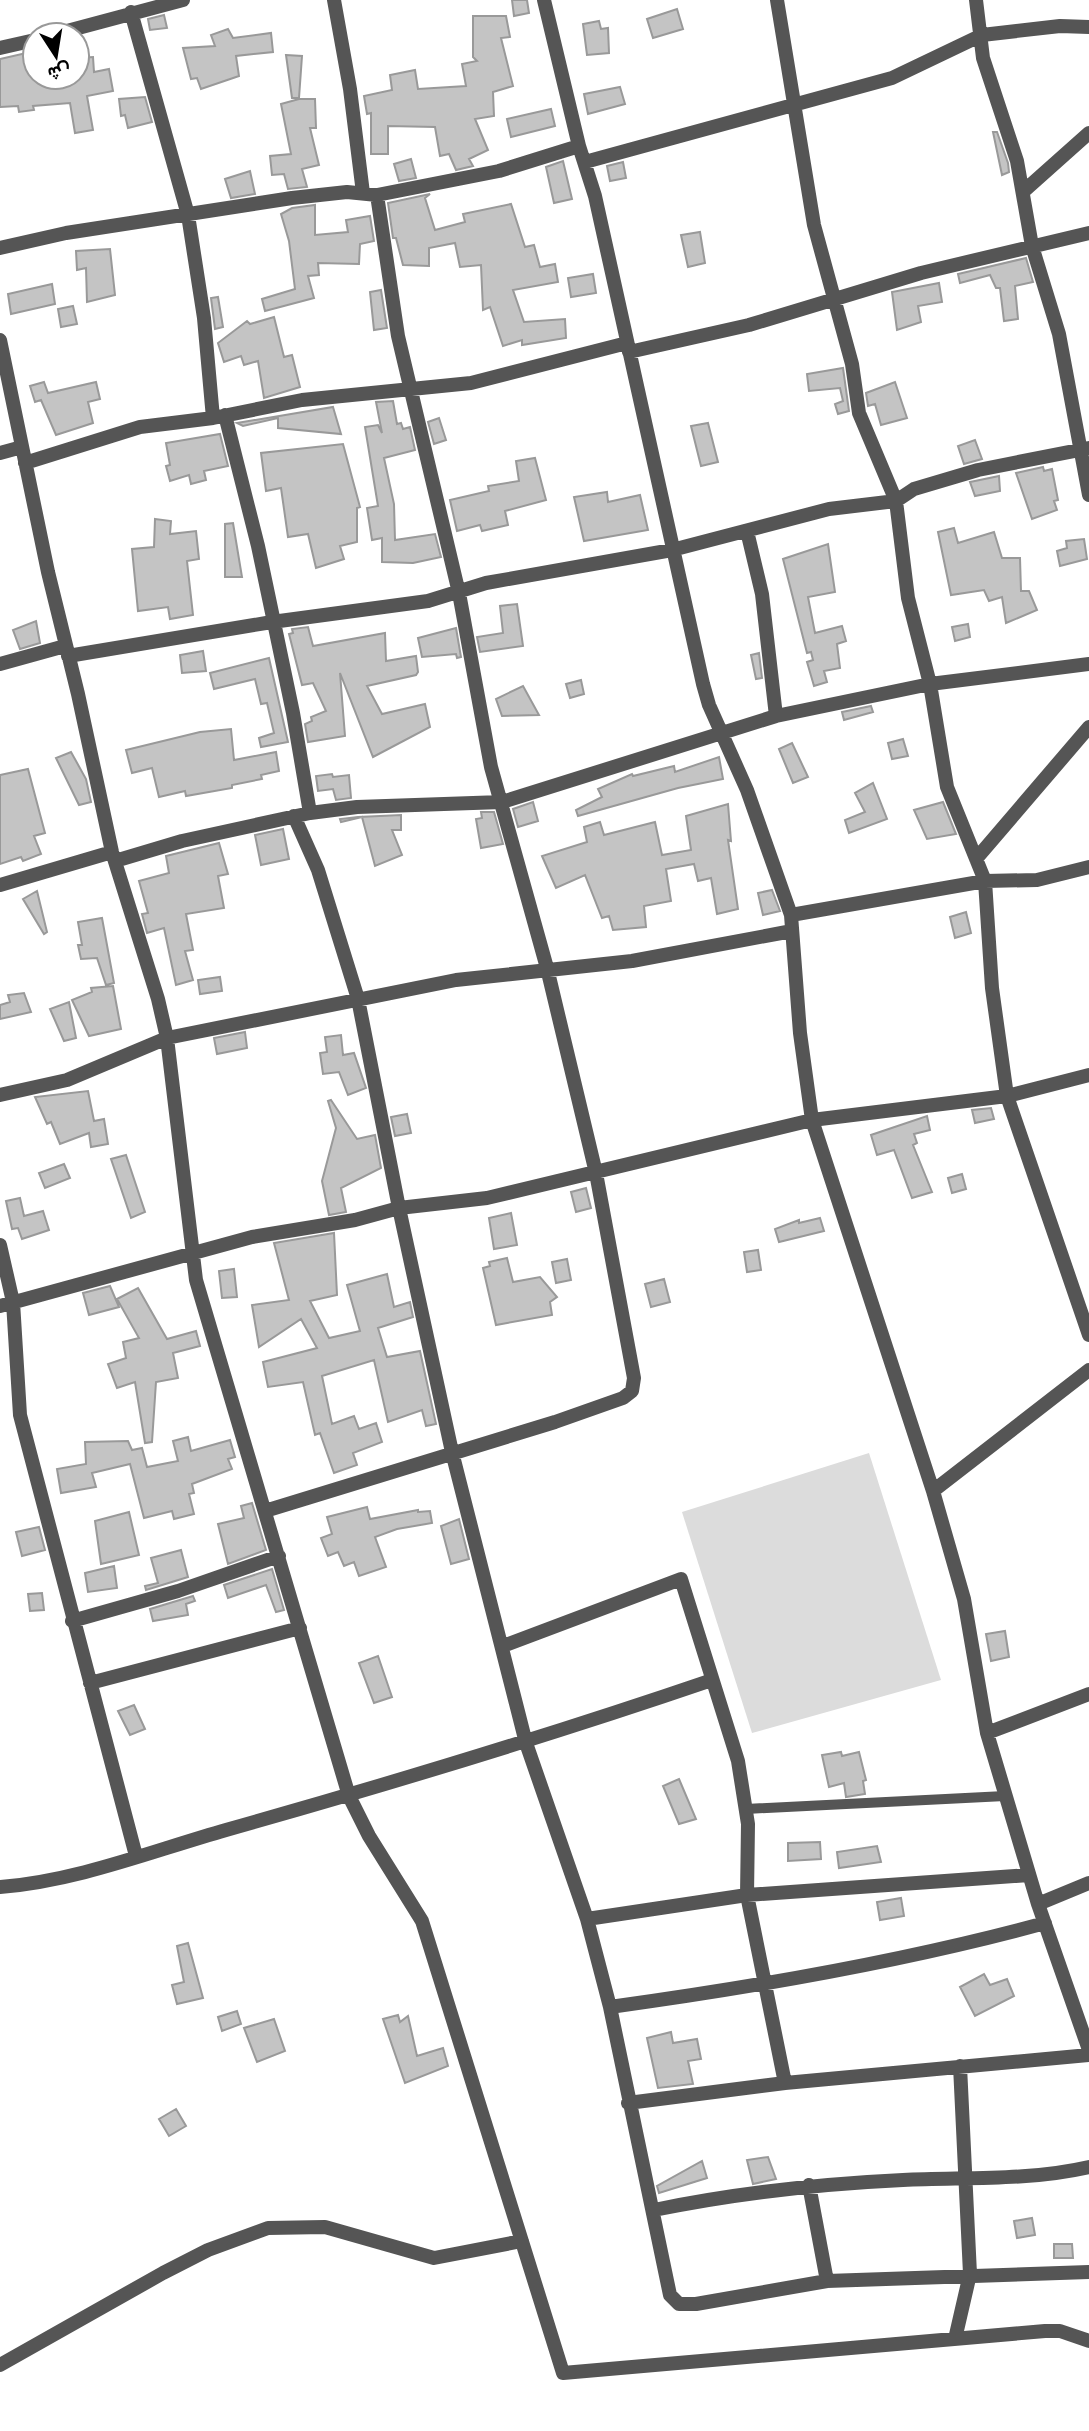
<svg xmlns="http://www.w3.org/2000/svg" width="1089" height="2431" font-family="Mulish,Vazirmatn,sans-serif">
<rect width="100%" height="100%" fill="#fff"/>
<!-- green -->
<path fill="#dcdcdc" d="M869,1453L941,1680L752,1733L682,1512Z"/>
<!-- building -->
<path fill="#c4c4c4" stroke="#999" stroke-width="2" d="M512,0H527L529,13L514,16Z
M677,9L683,29L653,38L647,19Z
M164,15L167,28L150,30L148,19Z
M473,16H506L510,37L501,38L513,86L493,92L494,116L475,119L488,150L469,159L473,166L456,170L449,154L440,156L435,127L388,126V154H371V113L367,114L364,96L392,90L390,75L415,70L418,89L466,86L462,64L477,61L473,57Z
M599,21L601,29L608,28L609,53L587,55L583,24Z
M228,29L233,38L271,33L273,52L236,56L239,76L201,89L197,78L191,79L183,48L215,46L211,35Z
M35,51V77H77V58L93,57L94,72L109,69L113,91L87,96L93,130L75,133L70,103L33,106L34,110L19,112L18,106L0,107V59Z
M286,55L302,56L299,98H292Z
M620,87L625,104L588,114L584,94Z
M145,97L152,122L128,128L125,115L121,116L119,99Z
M299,99H315L316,128H310L319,165L302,169L307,187L288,189L284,174L272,175L270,156L291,154L281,104Z
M551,109L555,126L511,137L507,119Z
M993,132H997L1008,163L1009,172L1002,175Z
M411,159L416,178L399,181L394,164Z
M563,161L572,199L554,203L546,167Z
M623,162L626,178L610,181L607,166Z
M250,171L255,194L231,198L225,179Z
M430,194L425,198L435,230L465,222L463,214L511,204L525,247L534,245L540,267L555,264L558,282L513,290L524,322L565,319L566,338L522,345V340L503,346L490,307L483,310L481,265L460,267L455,243L429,248V266L403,265L396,238H393L388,203Z
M315,205V235L348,232L346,220L370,216L374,241L360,244L359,264L318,263L319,275L308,276L314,298L265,311L262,299L295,289L289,241L281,214L292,208Z
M700,232L705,263L688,267L681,235Z
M110,249L115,295L87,302L86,268L77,270L76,251Z
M1026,258L1033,282L1015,286L1018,319L1004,321L1000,288H996L990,275L960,283L958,274Z
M593,274L596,293L571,297L568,278Z
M939,283L942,302L918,306L921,322L897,330L892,292Z
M52,284L55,304L11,314L8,294Z
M381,290L387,328L374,330L370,292Z
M218,297L223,327L215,329L211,298Z
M73,306L77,324L61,327L58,309Z
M274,317L284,357L292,355L300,387L264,398L258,361L244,365L241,356L224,362L218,343L247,321L250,324Z
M843,368L849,411L838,414L835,404L843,401L840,388L809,391L807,374Z
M44,382L48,393L96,382L100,399L88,402L93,423L56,435L41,400L35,402L30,386Z
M895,382L907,418L881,425L875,404L868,406L866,393Z
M393,401L397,424L401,423L403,429L410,427L415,450L384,458L394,504L395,540L435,534L441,557L413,563L382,562V538L372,540L367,508L378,506L365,427L378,425L382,433L376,402Z
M333,407L341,434L278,428V418L243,426L237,423Z
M439,418L446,440L434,444L428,422Z
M708,423L718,462L701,466L691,426Z
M220,434L228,466L204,471L206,480L191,484L189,475L170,481L166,466L170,465L166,443Z
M975,440L982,459L964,464L958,446Z
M343,444L360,507L357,508V542L340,546L344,559L316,568L308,534L288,537L281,488L266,491L261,453Z
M535,458L546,500L505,511L508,525L482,531L480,525L457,531L450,500L489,491L488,486L519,481L516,461Z
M1043,467L1044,471L1052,469L1058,500L1054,501L1057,510L1032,519L1016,473Z
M999,476L1000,491L975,496L970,482Z
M607,492L608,502L640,495L648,530L584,541L574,497Z
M155,519L171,521L170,534L196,531L199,559L187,561L193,615L170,619L168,607L138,611L132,549L154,547Z
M233,523L242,577H225V524Z
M954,528L958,543L994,532L1002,558H1020L1021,591H1029L1037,610L1006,623L1002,597L989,601L984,590L951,595L938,532Z
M1084,539L1087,559L1060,566L1057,551L1067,548L1066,541Z
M828,544L835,592L808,597L815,633L842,626L846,641L837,644L840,668L824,671L827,682L814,686L807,662L813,660L811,652L807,653L783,559Z
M517,604L523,646L480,652L477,637L503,633L500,606Z
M36,621L40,643L20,649L13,630Z
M968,624L970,637L955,641L952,627Z
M308,627L313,646L385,633L386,661L416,656L418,672L416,675L367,686L382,714L425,704L430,727L373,757L340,673L345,736L308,742L305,724L312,721L311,717L326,711L313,683L302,685L289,634L293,633L292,629Z
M456,628L461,657L457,658L456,654L422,657L418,638Z
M203,651L206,671L182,673L180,655Z
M759,653L762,678L756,679L751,655Z
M269,658L288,742L261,747L259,738L274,733L267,703L261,704L255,679L214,689L210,673Z
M581,680L584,694L570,698L566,684Z
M523,686L539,715L502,716L496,699Z
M871,706L873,712L844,720L842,712Z
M231,729L234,760L276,752L279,771L261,775L262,779L232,785V788L186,796L185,791L159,797L152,768L132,773L126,750L200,732Z
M903,739L908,756L892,759L888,743Z
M792,743L808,777L793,783L779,749Z
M71,752L86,779L91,802L79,805L56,758Z
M719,757L723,779L678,788L578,816L576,810L602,797L598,789L632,774L633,776L674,766L675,772Z
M28,769L45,833L34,836L41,854L23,861L21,857L0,864V775Z
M332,774L333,777L349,775L351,798L336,800L333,789L318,791L316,776Z
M873,783L887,819L849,833L845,820L865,812L855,793Z
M533,802L538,821L518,827L513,809Z
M943,802L956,834L927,839L914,810Z
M728,804L731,841L728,840L738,909L717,914L711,878L698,881L694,864L666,869L671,901L644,906L646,927L613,930L609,916L602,918L585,875L556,888L542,856L587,842L584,827L600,822L604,835L655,822L662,855L691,850L686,816Z
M481,812H494L503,844L481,848L476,819L482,818Z
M401,815V830H392L402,855L375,866L362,817L341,822L340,819L358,817Z
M283,829L289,859L261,865L255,835Z
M219,843L228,874L218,876L224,908L186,914L193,950L185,951L193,980L176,985L164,928L147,933L142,914L148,913L139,881L169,873L166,856Z
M772,890L780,911L763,915L758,893Z
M37,891L47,932L44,934L23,899Z
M966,912L971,933L955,938L950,917Z
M102,918L114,983L106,985L97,958L81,959L78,945H82L78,922Z
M220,977L222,991L200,994L198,980Z
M113,986L121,1029L89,1036L72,1000L92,992L91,988Z
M24,993L31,1012L0,1019V1005L10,1002L8,995Z
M69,1002L76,1038L64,1041L50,1009Z
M245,1032L247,1048L217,1054L214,1038Z
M341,1035L343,1055L354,1053L366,1088L348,1095L339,1072L323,1074L320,1053L327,1052L325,1037Z
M88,1091L94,1121L104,1119L108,1144L91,1147L89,1133L60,1144L51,1122L47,1124L35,1097Z
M331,1100L357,1139L375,1135L381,1168L341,1188L346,1212L329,1215L322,1181L336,1128L328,1101Z
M991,1108L994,1119L975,1123L972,1110Z
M407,1114L411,1133L395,1136L391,1117Z
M927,1116L930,1130L914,1134L917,1143L913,1145L932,1192L912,1198L894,1150L877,1155L871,1135Z
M126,1155L145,1212L131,1218L111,1159Z
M64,1164L70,1178L45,1188L39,1173Z
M962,1174L966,1189L952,1193L948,1178Z
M586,1188L591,1208L576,1212L571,1192Z
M20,1198L24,1216L43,1211L49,1230L22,1239L18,1228L12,1229L6,1201Z
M511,1213L517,1245L494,1249L489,1218Z
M820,1218L824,1231L779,1242L775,1229L799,1220V1223Z
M334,1233L337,1295L310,1301L329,1338L360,1331L347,1285L387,1274L394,1307L410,1302L413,1317L378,1328L387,1357L420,1351L436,1424L426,1426L422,1410L388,1422L374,1360L322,1376L332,1424L354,1416L359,1429L376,1423L382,1442L353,1453L357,1465L334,1473L320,1433L315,1435L303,1382L268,1387L263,1362L317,1348L301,1319L259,1347L252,1305L289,1300L274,1243Z
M758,1250L761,1270L747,1272L744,1252Z
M507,1258L513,1282L540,1277L557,1297L550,1302L552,1315L496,1325L483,1268L490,1266L489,1262Z
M567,1259L571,1280L556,1283L552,1262Z
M234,1269L237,1297L222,1298L219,1271Z
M664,1279L670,1302L651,1307L645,1284Z
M110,1286L119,1307L89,1315L83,1293Z
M138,1288L167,1339L196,1331L200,1346L173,1353L178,1378L156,1382L152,1442L145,1443L135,1382L117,1388L108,1364L126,1358L123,1342L139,1338L117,1299Z
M188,1437L191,1451L230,1440L235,1457L228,1459L232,1469L192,1484L194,1493L189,1494L194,1514L174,1519L172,1511L144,1518L130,1464L92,1473L96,1487L61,1493L57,1469L86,1464L85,1442L128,1441L132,1450L142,1448L147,1467L178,1461L173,1441Z
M252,1503L266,1550L228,1564L218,1524L244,1518L241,1506Z
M367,1507L370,1519L418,1510V1512L430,1511L432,1523L397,1529L375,1537L386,1567L359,1576L354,1562L344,1566L338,1552L328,1556L321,1538L332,1534L327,1517Z
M129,1512L139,1555L101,1564L95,1521Z
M459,1519L469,1559L451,1564L441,1526Z
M39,1527L45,1550L22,1556L16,1532Z
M181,1550L188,1577L146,1590L145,1586L158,1583L151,1558Z
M114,1566L117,1588L88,1592L85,1573Z
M272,1569L284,1610L276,1612L266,1585L228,1598L224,1585Z
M42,1593L44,1610L30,1611L28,1594Z
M193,1596L195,1601L186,1604L188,1615L153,1621L150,1609Z
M1005,1631L1009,1657L991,1661L986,1634Z
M378,1656L392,1697L374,1703L359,1663Z
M134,1705L145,1729L130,1735L118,1711Z
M841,1752L842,1756L859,1752L866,1780L863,1781L865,1794L846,1797L844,1783L829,1787L822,1755Z
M679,1779L696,1819L679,1824L663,1786Z
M820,1842L821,1859L788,1861V1843Z
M877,1846L881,1862L839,1868L837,1852Z
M901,1898L904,1916L880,1920L877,1902Z
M188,1943L203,1998L177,2004L172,1985L184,1982L177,1946Z
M984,1974L990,1985L1007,1979L1014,1996L975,2016L960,1987Z
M237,2011L241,2024L222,2031L218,2017Z
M398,2015L400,2022L408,2016L417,2056L443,2048L448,2066L405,2083L383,2019Z
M274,2019L285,2051L257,2062L244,2028Z
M671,2032L673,2043L697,2039L701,2059L688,2061L693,2084L658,2088L647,2038Z
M176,2109L186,2126L169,2136L159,2119Z
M768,2157L776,2179L753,2184L747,2160Z
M702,2161L707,2178L659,2193L657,2186Z
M1032,2218L1035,2235L1017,2238L1014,2221Z
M1054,2244H1072L1073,2258H1054Z"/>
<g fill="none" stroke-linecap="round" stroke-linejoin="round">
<!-- lane -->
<path stroke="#555" stroke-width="10" d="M746,1809L1005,1796"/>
<!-- street -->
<path stroke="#555" stroke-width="14" d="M334,0L350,89L363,193
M544,0L579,146L595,196L703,684L709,705L747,790L791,915L800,1033L812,1120L933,1491L964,1599L987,1733L1038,1904L1089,2050
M777,0L814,225L852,364L859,413L896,501L908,598L930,684L947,787L985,881L992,988L1007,1096L1089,1335
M976,0L983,58L1017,161L1032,246L1059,334L1089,495
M131,12L188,215L204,318L213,418
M52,35L183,0
M0,48L35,40
M585,162L892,78L982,35L1060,26L1089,27
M1025,190L1089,133
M0,248L66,233L292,198L347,192L377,195L499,171L579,146
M0,340L48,572L78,694L112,852L158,999L167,1038L196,1280L349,1796L369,1836L422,1921L563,2373L1045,2331H1060L1089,2341
M629,352L749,325L921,273L1089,233
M225,415L258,546L293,713L310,813
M0,453L22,447
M25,463L140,427L213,418L302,400L471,383L627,343
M747,531L762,594L776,716
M68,656L272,622L428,601L486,583L672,550L829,509L896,501L914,489L978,470L1089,448
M0,664L65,646
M294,816L318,870L358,999L399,1208L452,1452L526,1743L587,1919L610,2007L670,2295L679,2304H696L827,2281L1089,2272
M976,859L1089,727
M115,861L182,841L310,813L357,807L502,802L776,716L930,684L1089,664
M0,885L112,852
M791,915L985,881L1037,880L1089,867
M0,1095L67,1080L167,1038L456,980L632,961L792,931
M0,1245L13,1302L20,1415L136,1856
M0,1306L252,1237L355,1220L399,1208L487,1198L812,1120L1007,1096L1089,1075
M933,1491L1089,1370
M265,1511L555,1422L623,1398L632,1391L634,1378L596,1173L547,968L491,767L459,593L398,336L377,195
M72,1621L178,1591L279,1556
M503,1646L681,1579L738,1761L748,1824L747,1895L785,2083
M90,1683L300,1628
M987,1733L1089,1694
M0,1887C77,1881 152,1851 226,1830C389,1784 551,1735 712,1680
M1038,1904L1089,1883
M587,1919L747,1895L1029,1875
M610,2007C756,1987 902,1962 1045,1923
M628,2103L785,2083L1089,2055
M809,2185L827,2281
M654,2210C737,2193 818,2184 903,2180C965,2177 1028,2181 1089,2167
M955,2339L970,2274L960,2066
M0,2365L163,2273L208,2250L268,2228L325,2227L434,2258L522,2241"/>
</g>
<!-- north arrow -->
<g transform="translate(56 56) rotate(168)"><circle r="33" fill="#ffffff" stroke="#999999" stroke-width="2"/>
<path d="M0-5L12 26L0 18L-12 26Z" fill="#000000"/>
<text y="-10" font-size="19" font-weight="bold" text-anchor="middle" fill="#000000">ش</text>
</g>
</svg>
